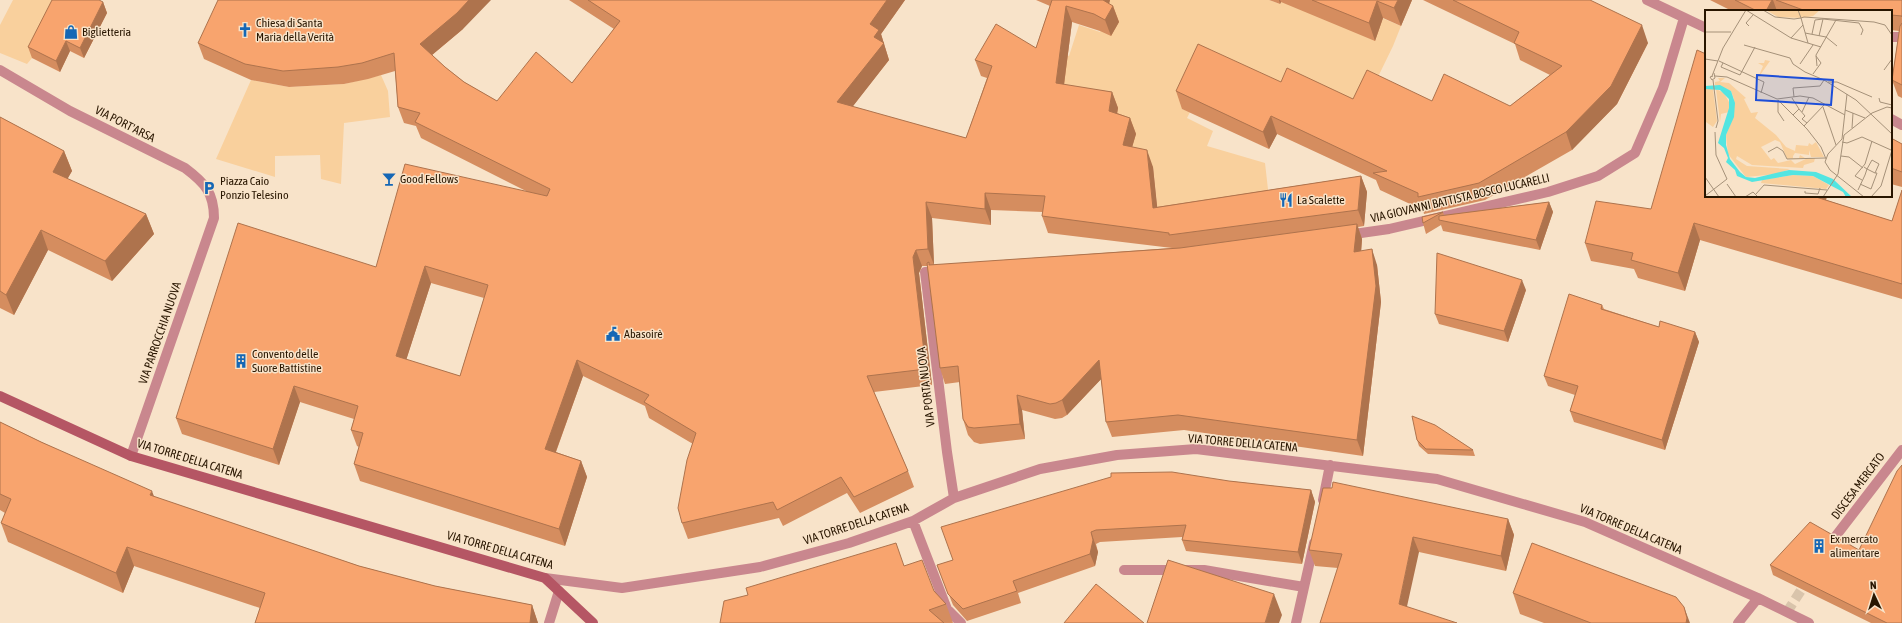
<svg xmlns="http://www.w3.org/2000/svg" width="1902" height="623" font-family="'Asap Condensed',sans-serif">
<rect width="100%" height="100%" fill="#f8e3c9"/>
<!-- green -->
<path fill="#f9d09d" d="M13,0H61L32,58L27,64L0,53V25Z
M1110,0H1269L1280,4L1282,0H1339L1401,26L1393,46L1359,116L1182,109L1190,112L1187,118L1213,131L1207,146L1265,163L1270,207L1159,224L1153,167L1063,85L1047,49L1069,56L1079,25L1100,32Z
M381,75L388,91L390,117L344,123L341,184L321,179L320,155L275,156V177L216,159L251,80L289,87L344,84Z"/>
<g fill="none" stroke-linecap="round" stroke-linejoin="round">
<!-- street-tunnel -->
<path stroke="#d9c4ab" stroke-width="10" stroke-dasharray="10 5" stroke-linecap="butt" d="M1787,612L1809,578"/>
<!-- street -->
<path stroke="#c9878e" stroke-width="10" d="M1647,0L1706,28
M1891,37H1902
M0,70L70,111L185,168C205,183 214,193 214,218L131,456
M1891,119L1902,125
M1347,235L1389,229L1548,192L1598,176L1635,153L1663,88L1684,18
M941,271L925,272L947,452L954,498
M1323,500L1330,465
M913,521L947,609L961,623
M1835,537L1902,450
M1124,570H1204L1304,587
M545,578L622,588L760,567L849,543L913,521L954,498L1040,469L1117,455L1196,449L1437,479L1585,522L1758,598L1809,623
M549,623L559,591
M1296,623L1314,543
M1738,623L1758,598"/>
<!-- secondary -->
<path stroke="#b55664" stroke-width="10" d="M0,396L131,456L545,578L593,623"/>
</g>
<!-- wall -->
<path fill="#d58d5f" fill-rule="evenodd" d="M569,0H905L881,34L889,60L852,107L966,138L987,78L981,76L975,60L1036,48L1050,6L1036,0H1110L1109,4L1113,6L1119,22L1111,36L1100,31L1072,22L1064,85L1112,92L1118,108L1117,113L1130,118L1136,134L1132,147L1153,167L1157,207L1361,176L1367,192L1364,226L1358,227L1362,239L1361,251L1377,265L1381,302L1363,456L1184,430L1112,437L1106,422L1101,379L1067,415L1062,418L1055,419L1022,410L1025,439L980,444L974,442L968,435L963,419L960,382L945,384L940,368L927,266H922L919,273L932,385L874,392L908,471L914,487L860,513L847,493L783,526L779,518L688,539L682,523L693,444L649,418L645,406L583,376L556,452L581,461L587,477L565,546L360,481L354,464L359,447L357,446L351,430L354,419L300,402L279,465L182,434L176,418L376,267L528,192L421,138L416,126L404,123L398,107L395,71L368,79L344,84L289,87L251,80L204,59L198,43L463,29L432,55L445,67L464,82L497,101L572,83L614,29ZM991,210L1043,212L1042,216L1048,233L1172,248L934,265L932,218L991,225ZM431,283L484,298L460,376L406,360Z
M1269,0H1412L1401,26L1383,18L1375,41L1281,2L1280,4Z
M1423,0H1590L1648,43L1617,104L1572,150L1485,200L1424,214L1423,210L1380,190L1376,180L1277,134L1269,149L1182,109L1176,91L1281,82L1353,99L1432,101L1510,106L1550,75L1520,60L1515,44Z
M1710,0H1902V98L1898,96L1892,80L1899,31L1891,30V11H1732Z
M103,2L107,13L84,58L70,51L60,72L32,58L28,47Z
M0,117L64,151L72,171L67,179L146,214L154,234L112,281L48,250L14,315L0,308Z
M1891,138L1902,144V187L1891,184Z
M1902,190V299L1700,240L1685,291L1638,278L1634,269L1591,261L1585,243L1651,209L1706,196H1827L1826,200L1892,221Z
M1549,202L1553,212L1540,250L1443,231L1441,225L1426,234L1423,223L1443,212L1444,215Z
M1526,290L1508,342L1439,324L1435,314Z
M1602,305L1604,309L1659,327L1695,332L1699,342L1665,450L1574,422L1570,411L1575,395L1548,386L1544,376Z
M0,422L155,497L359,566L435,586L532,605L538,623H255L260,608L134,566L123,593L8,542L1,523L5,513L0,510Z
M1417,440L1473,450L1475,456L1428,454L1419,446Z
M1229,481L1311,490L1315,502L1302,564L1186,551L1182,540V537L1100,542L1096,544L1098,552L1095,566L1018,593L1021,603L967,621L953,605L937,565Z
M1332,488L1508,519L1514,535L1506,571L1419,552L1320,623L1338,568L1315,566L1309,550Z
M1770,565L1902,623H1871L1773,575Z
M904,566L934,591L946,604L953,623H720Z
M1513,593L1690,623H1544L1520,614Z"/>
<!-- shaded-wall -->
<path fill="#ae734d" d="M469,0H491L463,29L426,60L420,44Z
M887,0H905L881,34L889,60L843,119L837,102L870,24Z
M1101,0H1110L1106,14Z
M1279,0H1280L1281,2L1280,4Z
M1398,0H1412L1401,26L1394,8Z
M1772,0H1773L1777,11H1766Z
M1377,1L1383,18L1375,41L1369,23Z
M103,2L107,13L84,58L80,48Z
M1066,6L1072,22L1062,100L1056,83Z
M1113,6L1119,22L1111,36L1105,20Z
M1642,25L1648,43L1617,104L1572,150L1566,132Z
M66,41L70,51L60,72L56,61Z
M1112,92L1118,108L1115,127L1109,111Z
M1271,116L1277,134L1269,149L1263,132Z
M1130,118L1136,134L1128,161L1123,145Z
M1147,150L1153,167L1159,224L1153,208Z
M64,151L72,171L60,192L53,172Z
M1361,176L1367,192L1364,226L1358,210Z
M985,193L991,210V225L985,209Z
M1816,196H1827L1822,214L1816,197Z
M926,202L932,218L934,265L928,249Z
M1549,202L1553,212L1540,250L1536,240Z
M146,214L154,234L112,281L105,261Z
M1694,223L1700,240L1685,291L1678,273Z
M1357,224L1362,239L1360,268L1354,252Z
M41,230L48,250L14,315L6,295Z
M1372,249L1377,265L1381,302L1363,456L1357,440Z
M916,250L922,266L919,273L932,385L926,369L913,257Z
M425,266L431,283L402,373L396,356Z
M1522,280L1526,290L1508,342L1504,331Z
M1695,332L1699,342L1665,450L1662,440Z
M577,360L583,376L551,465L545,449Z
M1099,360L1105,375L1067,415L1062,400Z
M294,386L300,402L279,465L273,449Z
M1017,395L1022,410L1025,439L1020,424Z
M581,461L587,477L565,546L559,529Z
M1311,490L1315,502L1302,564L1298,552Z
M152,491L159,510L150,495Z
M1508,519L1514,535L1506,571L1501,556Z
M1091,532L1098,552L1095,566L1090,554Z
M1413,537L1419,552L1404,620L1399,604Z
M127,547L134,566L123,593L116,573Z
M1274,594L1282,615L1279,623H1265Z
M532,605L538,623H530Z
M1684,607L1690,623H1686Z"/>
<!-- building -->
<path fill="#f8a46e" stroke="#ae734d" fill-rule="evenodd" d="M52,0H99L103,2L80,48L66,41L56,61L28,47Z
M218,0H469L457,13L420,44L445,67L464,82L497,101L536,52L572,83L620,21L588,0H887L870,24L879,30L874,37L884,43L837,102L966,138L992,66L975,60L996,24L1036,48L1052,0H1103L1113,6L1105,20L1094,14L1066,6L1056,83L1112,92L1109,111L1130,118L1123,145L1147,150L1153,208L1361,176L1358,210L1169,235V233L1042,216L1045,196L985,193V209L926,202L928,249L916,250L913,257L926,369L867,376L908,471L854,497L841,477L777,510L773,502L682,523L678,508L687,460L696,433L644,402L649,395L577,360L545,449L581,461L559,529L354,464L363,433L351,430L358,406L294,386L273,449L176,418L238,223L376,267L405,164L547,196L550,189L415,122L420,113L398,107L394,53L362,63L338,67L283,71L245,64L198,43ZM425,266L488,285L460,376L396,356Z
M1312,0H1398L1394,8L1377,1L1369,23Z
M1453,0H1590L1642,25L1611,86L1566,132L1479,183L1418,197V193L1373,173L1387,171L1271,116L1263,132L1176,91L1198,44L1281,82L1287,68L1353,99L1367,70L1432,101L1444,74L1510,106L1562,66L1514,43L1519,32Z
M1735,0H1772L1766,11H1757Z
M1776,0H1902V17V16L1891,15V11H1806Z
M1902,23V85L1892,80L1900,26Z
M1697,50L1706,54V196H1816V197L1892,221L1902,190V284L1694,223L1678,273L1631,260L1633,253L1585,243L1596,201L1651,209Z
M0,117L64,151L53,172L146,214L105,261L41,230L6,295L0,291Z
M1891,138L1902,144V172L1891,168Z
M1549,202L1536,240L1439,220V216Z
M1443,212L1423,223L1422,217Z
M1357,224L1354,252L1372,249L1376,286L1357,440L1178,415L1106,422L1099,360L1062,400L1056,403L1050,404L1017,395L1020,424L974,428L968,427L963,419L958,366L940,368L927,263L929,262V265L1180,248Z
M1437,253L1522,280L1504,331L1435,314Z
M1569,294L1602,305L1601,309L1659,327L1660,321L1695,332L1662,440L1570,411L1578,386L1544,376Z
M1412,416L1435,425L1473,450L1426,449L1417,440Z
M0,422L41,442L152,491L150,495L359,566L435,586L532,605L530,623H255L265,593L127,547L116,573L1,523L11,499L0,494Z
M1902,465V623H1887L1770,565L1810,522L1859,550L1897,471Z
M1172,472L1229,481L1311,490L1298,552L1182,540L1186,525L1096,530L1091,532L1093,540L1090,554L1013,581L1017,591L963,609L948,594L937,565L953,560L941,527L1111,477V473Z
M1333,482L1508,519L1501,556L1413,537L1399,604L1457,623H1320L1342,554L1309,550L1323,488H1332Z
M896,543L904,566L922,560L934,591L946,604L929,610L944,623H720L724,601L748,595L746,588Z
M1532,543L1676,597L1684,607L1687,618L1686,623H1591L1513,593Z
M1168,560L1274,594L1265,623H1147Z
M1096,584L1144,623H1064Z"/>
<!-- icons -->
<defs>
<symbol id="church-bare" viewBox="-9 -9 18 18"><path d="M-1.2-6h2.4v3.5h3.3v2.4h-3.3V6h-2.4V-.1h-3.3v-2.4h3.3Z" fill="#1567b5" stroke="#f8e3c9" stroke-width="2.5" paint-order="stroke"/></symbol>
<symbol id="shop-bare" viewBox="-9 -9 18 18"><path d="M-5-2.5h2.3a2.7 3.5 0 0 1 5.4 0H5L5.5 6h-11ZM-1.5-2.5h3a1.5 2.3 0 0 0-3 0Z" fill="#1567b5" stroke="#f8e3c9" stroke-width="2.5" paint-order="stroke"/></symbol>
<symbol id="bar-bare" viewBox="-9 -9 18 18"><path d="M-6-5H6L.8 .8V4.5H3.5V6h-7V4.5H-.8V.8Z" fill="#1567b5" stroke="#f8e3c9" stroke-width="2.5" paint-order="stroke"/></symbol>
<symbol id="parking-bare" viewBox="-9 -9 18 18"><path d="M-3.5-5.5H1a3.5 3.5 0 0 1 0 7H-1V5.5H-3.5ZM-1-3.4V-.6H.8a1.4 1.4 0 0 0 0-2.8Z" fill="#1567b5" stroke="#f8e3c9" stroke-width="2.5" paint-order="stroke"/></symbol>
<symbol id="restaurant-bare" viewBox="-9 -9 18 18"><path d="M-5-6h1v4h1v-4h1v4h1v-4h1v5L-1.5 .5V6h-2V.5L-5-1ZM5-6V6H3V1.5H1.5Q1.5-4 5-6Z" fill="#1567b5" stroke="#f8e3c9" stroke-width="2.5" paint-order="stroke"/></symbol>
<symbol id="civic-bare" viewBox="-9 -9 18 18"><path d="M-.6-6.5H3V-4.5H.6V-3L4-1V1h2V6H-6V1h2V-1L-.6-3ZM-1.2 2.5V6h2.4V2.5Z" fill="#1567b5" stroke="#f8e3c9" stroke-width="2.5" paint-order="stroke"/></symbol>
<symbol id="building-bare" viewBox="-9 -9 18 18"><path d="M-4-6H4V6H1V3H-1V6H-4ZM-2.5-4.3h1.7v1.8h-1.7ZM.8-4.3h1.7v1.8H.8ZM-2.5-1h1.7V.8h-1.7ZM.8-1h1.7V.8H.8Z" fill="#1567b5" stroke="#f8e3c9" stroke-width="2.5" paint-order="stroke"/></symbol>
</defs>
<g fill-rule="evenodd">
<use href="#church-bare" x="235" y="20" width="20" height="20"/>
<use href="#shop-bare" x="61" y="22" width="20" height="20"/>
<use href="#bar-bare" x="379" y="169" width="20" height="20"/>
<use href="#parking-bare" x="199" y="178" width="20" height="20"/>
<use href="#restaurant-bare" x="1276" y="190" width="20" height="20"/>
<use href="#civic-bare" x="603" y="324" width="20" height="20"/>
<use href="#building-bare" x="231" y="351" width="20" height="20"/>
<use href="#building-bare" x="1809" y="536" width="20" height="20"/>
</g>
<g text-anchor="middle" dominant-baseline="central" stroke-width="3" stroke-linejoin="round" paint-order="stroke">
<!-- poi labels -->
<g font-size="12" fill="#291600" stroke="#f8e3c9" text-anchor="start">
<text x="256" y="23">Chiesa di Santa<tspan x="256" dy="14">Maria della Verità</tspan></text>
<text x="82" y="32">Biglietteria</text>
<text x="400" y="179">Good Fellows</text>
<text x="220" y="181">Piazza Caio<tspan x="220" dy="14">Ponzio Telesino</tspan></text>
<text x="1297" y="200">La Scalette</text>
<text x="624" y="334">Abasoirè</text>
<text x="252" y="354">Convento delle<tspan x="252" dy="14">Suore Battistine</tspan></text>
<text x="1830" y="539">Ex mercato<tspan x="1830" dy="14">alimentare</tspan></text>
</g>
<!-- street labels -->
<g font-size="12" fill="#291600" stroke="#f8e3c9">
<text transform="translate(125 124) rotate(27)">VIA PORT'ARSA</text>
<text transform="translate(1460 198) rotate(-13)">VIA GIOVANNI BATTISTA BOSCO LUCARELLI</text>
<text transform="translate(160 333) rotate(-71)">VIA PARROCCHIA NUOVA</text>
<text transform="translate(926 387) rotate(-97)">VIA PORTA NUOVA</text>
<text transform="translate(1243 443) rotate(5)">VIA TORRE DELLA CATENA</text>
<text transform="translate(190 459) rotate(17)">VIA TORRE DELLA CATENA</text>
<text transform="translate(1858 486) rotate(-53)">DISCESA MERCATO</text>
<text transform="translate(856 524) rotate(-18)">VIA TORRE DELLA CATENA</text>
<text transform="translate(1631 529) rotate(23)">VIA TORRE DELLA CATENA</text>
<text transform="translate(500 550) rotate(16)">VIA TORRE DELLA CATENA</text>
</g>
</g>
<!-- overview -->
<g transform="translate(1705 10)">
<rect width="187" height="187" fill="#f8e3c9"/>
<path d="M61,0H115L108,6L98,8L73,7ZM60,50L65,51L53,68L58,56L53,53H59ZM13,68H20L15,72L24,73L41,88L39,89L46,103L53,102L50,108L71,125L81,137L90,141L91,135L103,136L104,133L107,135L111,132L119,147H106L104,140V145L90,143L88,146V148H94L95,145L100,148L82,149L75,132L70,130L56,137L66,150L69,148L73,153L86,150L90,154L103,148H110L109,152L99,155L98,158L47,155L32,146L31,149L42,156L85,159L72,164L41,167L23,144L21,125L29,105V89L26,81L10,75V72L15,71ZM0,79H8L12,111L8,117L1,112ZM11,79L19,83L25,94L24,102L16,104L15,112ZM88,165L108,166L124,175L121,179L56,173L57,170Z" fill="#f9d09d"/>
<path d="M15,75L26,81L30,93L29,107L21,125V135L25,149L35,162L41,167L50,168L84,160L111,162L128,169L147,187H141L138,182L108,166L88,165L47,172L32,166L30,160L21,152L23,148L19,138L13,133L24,98V89L15,80L0,79V76Z" fill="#53e5e1"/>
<path fill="none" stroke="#a59179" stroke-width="1" d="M41,0L86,28L116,37M58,0L70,7L89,9L96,8L93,0M44,16L41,13L48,5M0,22H26M100,23L121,27L132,36M107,24L110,10L118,9L154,13L158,20L156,25M114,26L118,9M86,28L98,15M103,33L96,8L99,7L169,12L180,15L187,25M39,35L85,48L88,54L100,62L119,70L151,90L187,124M0,49L13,51M14,51L59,72L56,83M18,53L16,57L35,65L50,37M95,54L108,35M112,56L111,45L131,10M179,60L187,49M108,64L116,53L111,46M7,66L18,38L41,0M8,66L5,67L7,70L10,68L9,63M10,66L22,67L72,89L95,86L108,88L140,105M8,70L13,111L11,118M123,72H132L167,87M142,84L137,129L123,144L120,152L125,160L159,187M89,87L88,78L115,76L119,70M87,88L94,99M174,88L175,92L187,95M73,90L102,119L116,137L121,149M73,90V102L79,111M118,97L131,135M140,100L160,108M97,102L104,87M88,105L94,99L100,106L97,109L102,113M99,116L120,94M147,118L148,103M137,132L142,133L157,127L186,140M63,142L72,137L78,141L82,149L120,148M136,146L144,147L158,158M0,167L14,187M157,170L150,166L160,154L167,131M22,174L31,187M155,174L166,179L172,163H170M153,180L160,165L162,159L167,150L174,154L170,163L162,159L159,157M100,181V183L113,184L115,178M51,184L59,175L122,180M0,186L22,169L11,145L10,122M40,187L48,182L53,187M118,187L133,164L139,125L167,103L182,97L187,98M166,187L176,176L187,140"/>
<path fill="#1d4ed8" fill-opacity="0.15" stroke="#1d4ed8" stroke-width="2" d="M52,65L128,70L126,95L51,90Z"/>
<rect width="187" height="187" fill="none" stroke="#291600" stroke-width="2"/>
</g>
<!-- north arrow -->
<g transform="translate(1874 595) rotate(356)" stroke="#f8e3c9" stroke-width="3" paint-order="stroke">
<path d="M0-3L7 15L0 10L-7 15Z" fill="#291600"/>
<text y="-6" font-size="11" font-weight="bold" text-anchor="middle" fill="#291600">N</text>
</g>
</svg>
